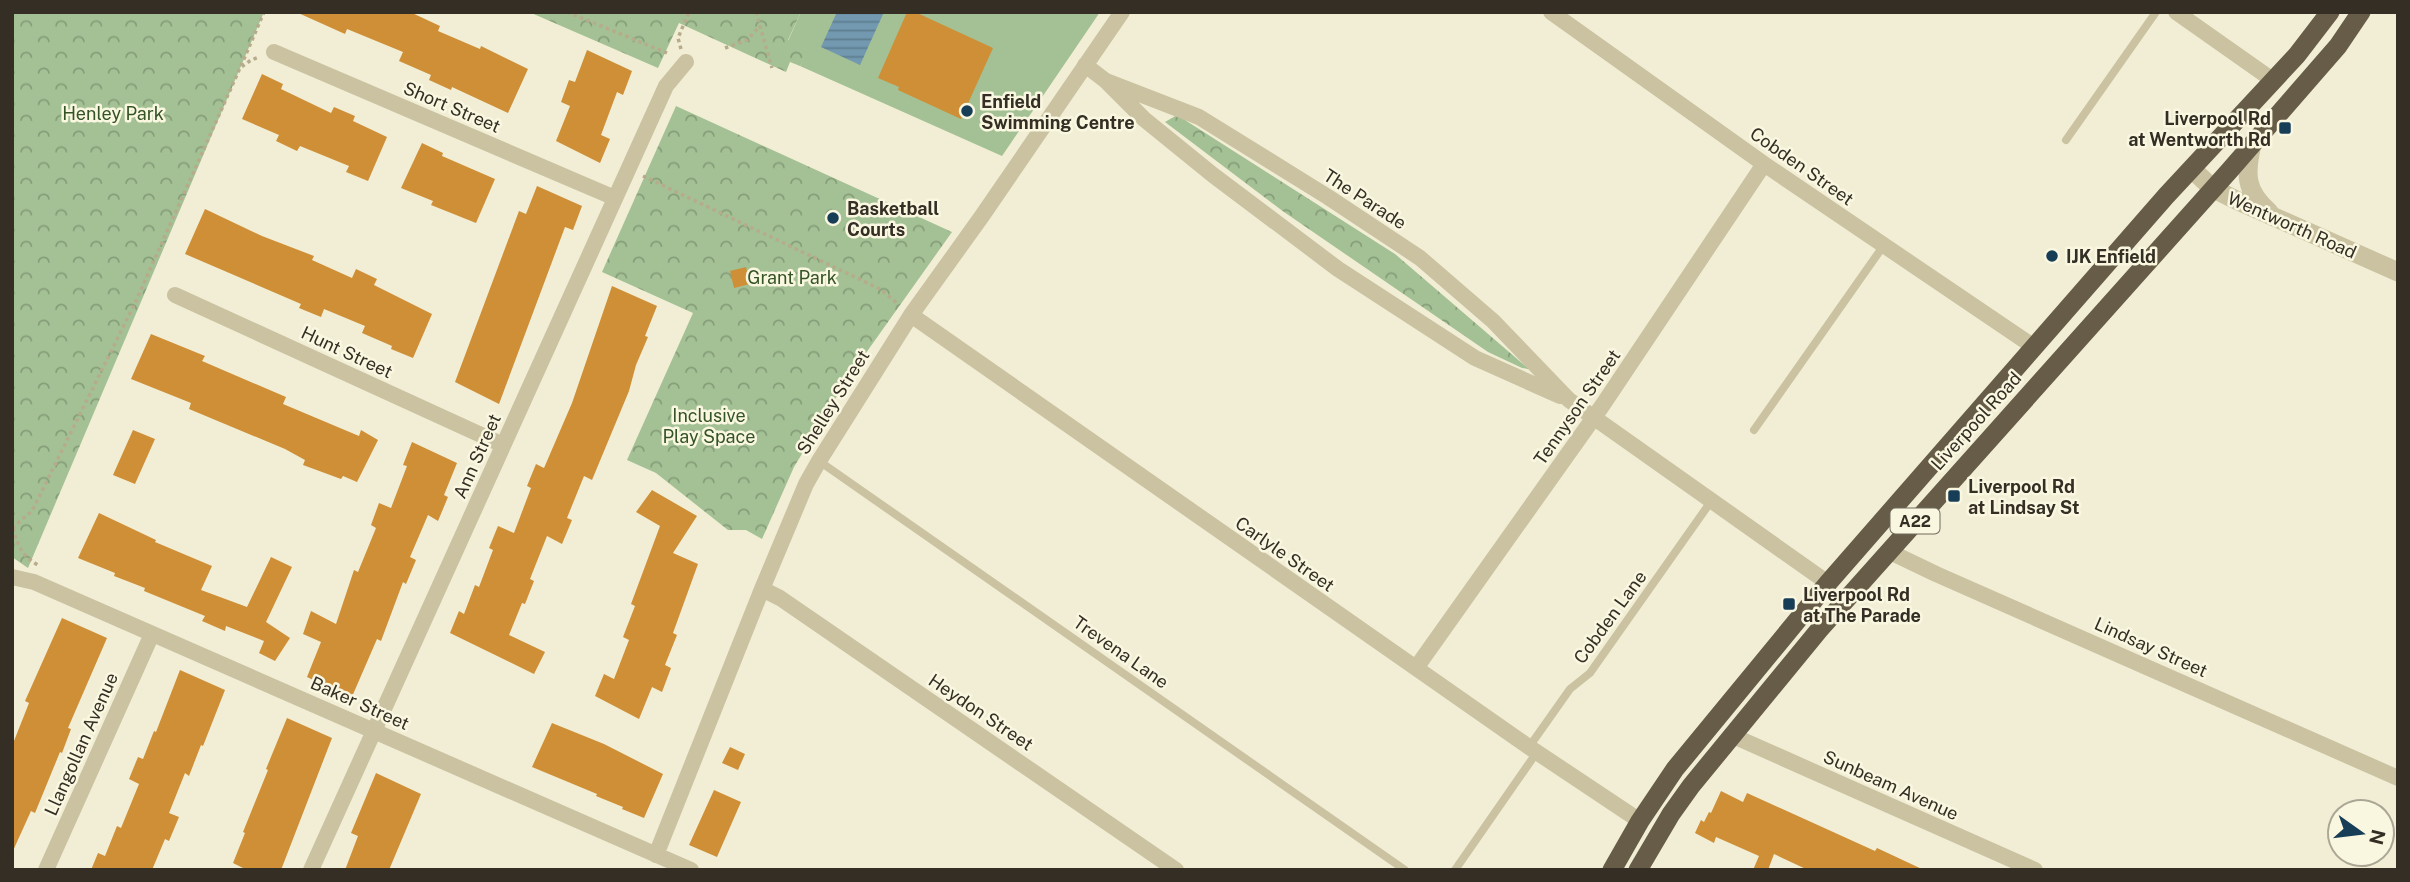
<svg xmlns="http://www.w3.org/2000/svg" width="2410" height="882" font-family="'Public Sans',sans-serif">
<defs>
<pattern id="park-crowns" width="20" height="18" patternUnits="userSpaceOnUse" patternTransform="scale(1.75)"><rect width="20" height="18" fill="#a3c194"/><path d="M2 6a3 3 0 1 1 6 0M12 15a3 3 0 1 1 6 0" fill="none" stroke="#869d79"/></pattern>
<pattern id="water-rules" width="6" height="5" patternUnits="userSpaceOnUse" patternTransform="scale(1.75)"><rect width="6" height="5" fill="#7299b0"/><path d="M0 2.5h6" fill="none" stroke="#5e7d8f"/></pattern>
</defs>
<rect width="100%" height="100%" fill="#f2eed5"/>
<!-- grass -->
<path fill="#a3c194" d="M801,12H1100L1002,156L800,66L807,50L788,41Z"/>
<!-- park -->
<path fill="url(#park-crowns)" d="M12,12H264L28,568L12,557Z
M529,12H801L788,40L808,50L800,66L790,62L786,72L679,23L658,68Z
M676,106L952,232L846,381L794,467L762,539L746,530H728L656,473L627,460L693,313L602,272Z
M1177,115L1395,254L1529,369L1522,368L1488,352L1284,212L1165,122Z"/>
<!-- water -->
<path fill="url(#water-rules)" d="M837,12H884L860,65L821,47Z"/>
<!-- building -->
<path fill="#ce8f37" d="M296,12H410L440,26L438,31L480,49L481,46L528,69L508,113L452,87L451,90L429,80L431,75L399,61L403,52L347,29L345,34Z
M907,12H915L993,48L961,119L898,90L899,87L878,78Z
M587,50L632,71L623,95L617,92L601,135L610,139L600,163L556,141L570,106L561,102L569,80L575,82Z
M262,74L283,84L281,89L331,113L334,107L355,116L353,121L387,137L368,181L346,172L349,166L300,146L297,151L276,141L279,135L242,119Z
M422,143L443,153L442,156L495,179L476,223L431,205L433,201L401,188Z
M537,186L582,206L573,230L565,227L499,404L455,382L519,211L526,214Z
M205,209L262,236L314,256L312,260L352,278L356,269L377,279L374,285L432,314L413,358L391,349L392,346L362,333L365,326L324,309L321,317L299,308L301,304L185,254Z
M746,267L750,284L734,288L730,271Z
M612,286L657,306L645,336L648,337L636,365L629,391L592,480L584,476L567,518L572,520L562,544L547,536L530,579L534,581L525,604L522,603L509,635L545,652L534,674L450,633L459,611L464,614L475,585L479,587L493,550L489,548L498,526L514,533L531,488L527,486L536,464L544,468L572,403Z
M151,334L205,356L202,361L286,397L283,404L359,436L361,430L378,440L357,482L343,476L341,479L303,465L305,460L285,449L189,409L191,403L131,379Z
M133,430L155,439L135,484L113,475Z
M412,442L457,463L444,495L448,497L438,521L428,515L410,557L416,560L406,584L403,582L381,641L377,639L351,699L307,677L321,642L303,634L311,611L336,624L354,570L358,572L376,528L371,525L379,503L391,508L407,466L403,465Z
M652,490L697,516L673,553L698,564L673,633L677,635L665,665L671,668L662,692L652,687L639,719L595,696L604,674L614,679L629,640L623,637L635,606L631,604L660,526L636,512Z
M99,513L156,540L155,542L212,566L201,590L247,607L271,557L292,567L266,622L290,638L275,661L259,653L264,641L226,626L225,631L202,621L205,616L144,591L145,588L114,576L115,573L78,558Z
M62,618L107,638L68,728L71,729L62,753L60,752L35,813L31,811L12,853V746L29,703L25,701Z
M180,670L225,690L203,746L201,745L189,776L185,773L169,813L179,817L169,841L165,839L152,870H91L98,853L105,856L117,826L121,828L139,784L129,779L138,757L143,759L154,731L156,732Z
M287,718L332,738L281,870H247L233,863L245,833L243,832L268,770L266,769Z
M552,723L604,744L663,774L644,818L622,809L623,807L596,796L597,794L532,767Z
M730,747L745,754L738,770L722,763Z
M376,773L421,794L389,870H345L358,836L351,833Z
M714,790L741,802L717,857L689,845Z
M1721,791L1743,802L1747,793L1875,851L1877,848L1924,870H1808L1774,854L1768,870H1753L1759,856L1716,837L1714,843L1695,833L1701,820L1704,822L1709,812L1711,813Z"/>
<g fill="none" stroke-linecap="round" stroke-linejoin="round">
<!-- path -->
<path stroke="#b6ac8b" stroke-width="3.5" stroke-dasharray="3.5 3.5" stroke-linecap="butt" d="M567,12L667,53
M756,12L772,68
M725,48L747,40L760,26
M681,49L678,38L689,12
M241,66L264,12
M643,176L880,289L898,304
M12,528L32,511L135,303L240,68L251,60L259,57
M13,528C17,545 22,556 38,565"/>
<!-- service -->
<path stroke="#cac2a1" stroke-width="8" d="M2066,140L2156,12
M1754,430L1884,245
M819,461L1405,870
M1529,747L1570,689L1590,673L1712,500
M1455,870L1537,752"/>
<!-- minor -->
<path stroke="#cac2a1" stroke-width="16" d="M1551,12L1764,164L2034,347
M2176,12L2274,81
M274,52L615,198
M1085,65L1106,81L1144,119L1213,175L1338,269L1475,358L1560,396
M1106,81L1199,117L1328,197L1420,258L1493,321L1569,400L1828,583
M175,295L503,445
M911,315L1529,747L1640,821
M1888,551L1936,574L2398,778
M12,577L34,582L691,870
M762,589L780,598L1176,870
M1416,668L1602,406L1764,164
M1731,735L2035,870
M656,855L762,589L806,484L819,461L911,315L982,216L1122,12
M46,870L152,634
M311,870L666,86L686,62"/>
<!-- tertiary -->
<path stroke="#cac2a1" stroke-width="19" d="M2252,144C2245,174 2245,191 2269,212
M2192,169L2212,188L2236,200L2398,272"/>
<!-- trunk -->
<path stroke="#665c47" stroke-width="19" d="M1612,870L1640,821L1675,769L1828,583L2166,196L2297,55L2330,12
M1638,870L1671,814L1691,786L1819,630L2230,170L2338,46L2361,12"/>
</g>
<!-- markers -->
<g fill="#183d57" stroke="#faf7e1" stroke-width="2.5">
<circle cx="967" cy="111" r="7"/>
<rect x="2278" y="121" width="14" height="14" rx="3.5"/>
<circle cx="833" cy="218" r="7"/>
<circle cx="2052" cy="256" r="7"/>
<rect x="1947" y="489" width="14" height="14" rx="3.5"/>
<rect x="1782" y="597" width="14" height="14" rx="3.5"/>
</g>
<g text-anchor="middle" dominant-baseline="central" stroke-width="5" stroke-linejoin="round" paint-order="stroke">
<!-- shield labels -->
<rect fill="#faf7e1" stroke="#6f6a5d" stroke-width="2" x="1890.5" y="508.5" width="49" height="25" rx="5"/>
<g font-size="16" font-weight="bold" fill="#342e24">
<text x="1915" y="521">A22</text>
</g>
<!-- poi labels -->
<g font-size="18" font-weight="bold" fill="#342e24" stroke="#faf7e1" text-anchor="start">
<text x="981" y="101">Enfield<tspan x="981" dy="21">Swimming Centre</tspan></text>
<text x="2271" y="118" text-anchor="end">Liverpool Rd<tspan x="2271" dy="21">at Wentworth Rd</tspan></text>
<text x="847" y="208">Basketball<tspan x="847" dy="21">Courts</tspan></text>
<text x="2066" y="256">IJK Enfield</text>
<text x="1968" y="486">Liverpool Rd<tspan x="1968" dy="21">at Lindsay St</tspan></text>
<text x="1803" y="594">Liverpool Rd<tspan x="1803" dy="21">at The Parade</tspan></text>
</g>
<!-- street labels -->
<g font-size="18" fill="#342e24" stroke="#faf7e1">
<text transform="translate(452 107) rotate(23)">Short Street</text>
<text transform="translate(1802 166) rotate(35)">Cobden Street</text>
<text transform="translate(1365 199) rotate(33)">The Parade</text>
<text transform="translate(2292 225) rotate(24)">Wentworth Road</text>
<text transform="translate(347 352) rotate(25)">Hunt Street</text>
<text transform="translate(833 402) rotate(-58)">Shelley Street</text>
<text transform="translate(1577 407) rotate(-55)">Tennyson Street</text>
<text transform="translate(1976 421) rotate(-48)">Liverpool Road</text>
<text transform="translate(477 456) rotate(-66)">Ann Street</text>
<text transform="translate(1285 554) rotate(35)">Carlyle Street</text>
<text transform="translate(1610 617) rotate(-54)">Cobden Lane</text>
<text transform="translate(2151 647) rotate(24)">Lindsay Street</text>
<text transform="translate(1121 652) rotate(35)">Trevena Lane</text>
<text transform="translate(360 703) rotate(24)">Baker Street</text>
<text transform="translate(981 712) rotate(34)">Heydon Street</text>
<text transform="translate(81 744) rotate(-66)">Llangollan Avenue</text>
<text transform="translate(1891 785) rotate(24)">Sunbeam Avenue</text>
</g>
<!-- park labels -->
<g font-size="18" fill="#345326" stroke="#faf7e1">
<text x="113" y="113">Henley Park</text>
<text x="792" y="277">Grant Park</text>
<text x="709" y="415">Inclusive<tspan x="709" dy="21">Play Space</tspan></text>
</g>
</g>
<!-- border -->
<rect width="2410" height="882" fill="none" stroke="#342e24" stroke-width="28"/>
<!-- north arrow -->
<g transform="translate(2361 833) rotate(104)"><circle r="33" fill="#faf7e1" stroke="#aba795" stroke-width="2"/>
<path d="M0-5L12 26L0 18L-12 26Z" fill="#183d57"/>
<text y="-10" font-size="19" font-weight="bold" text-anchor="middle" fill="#342e24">N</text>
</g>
</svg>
